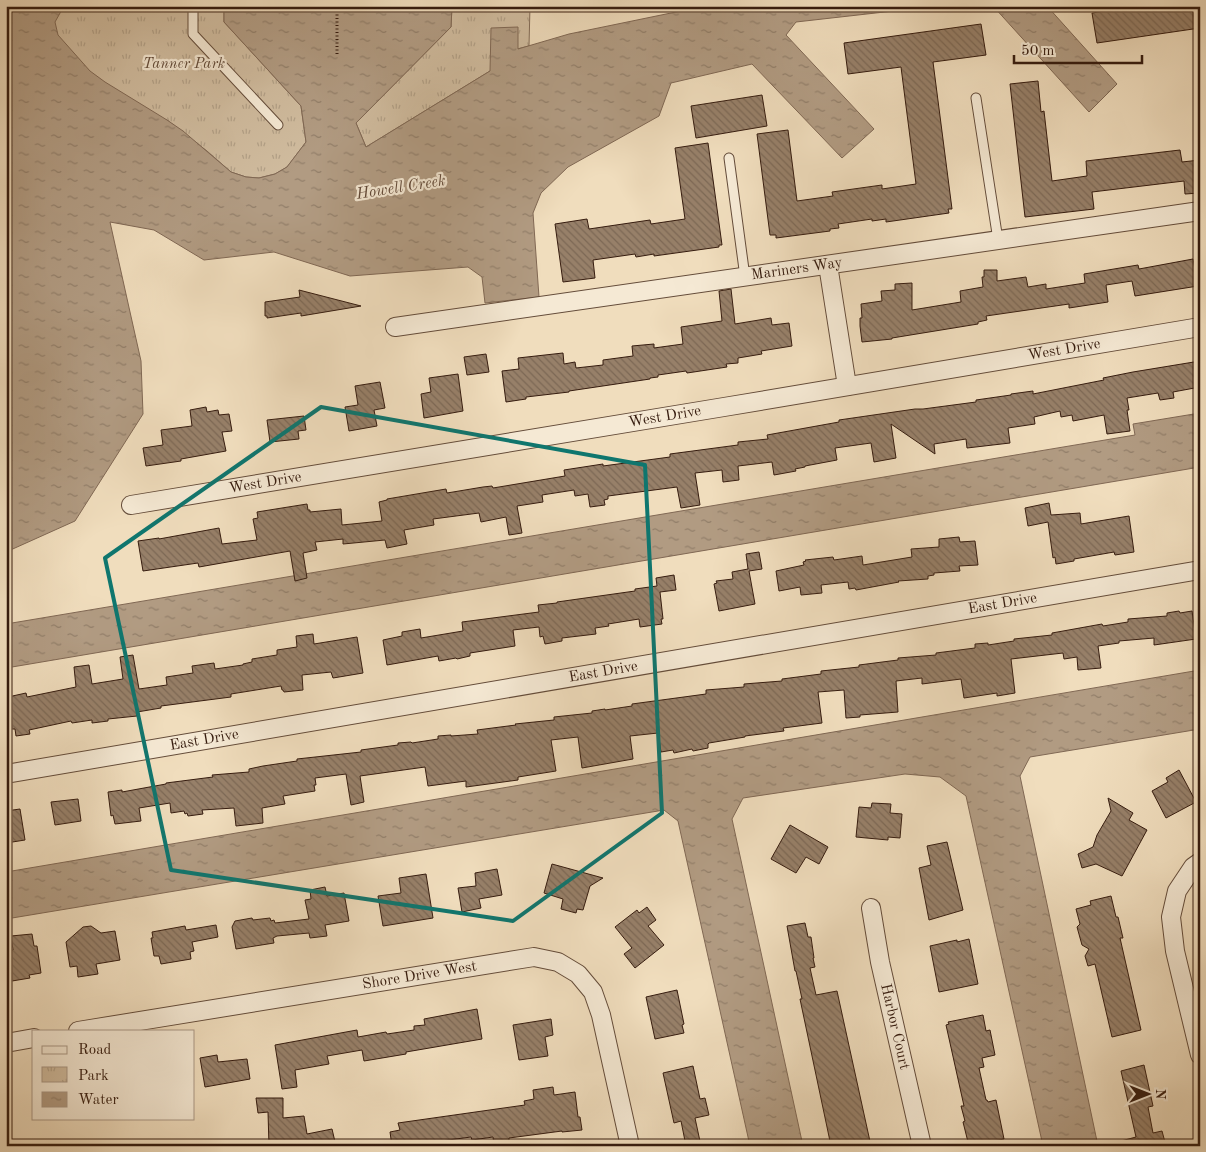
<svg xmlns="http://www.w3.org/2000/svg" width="1206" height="1152" font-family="'Old Standard TT',serif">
<defs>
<pattern id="park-tufts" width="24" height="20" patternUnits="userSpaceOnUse" patternTransform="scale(1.25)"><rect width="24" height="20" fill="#d0bc9f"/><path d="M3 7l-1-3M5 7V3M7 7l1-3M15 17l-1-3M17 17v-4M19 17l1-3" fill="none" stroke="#b3a188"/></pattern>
<pattern id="water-ripples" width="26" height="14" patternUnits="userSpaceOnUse" patternTransform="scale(1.25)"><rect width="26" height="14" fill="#b19b82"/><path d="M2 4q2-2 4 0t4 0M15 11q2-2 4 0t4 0" fill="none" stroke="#917e69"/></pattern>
<pattern id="building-back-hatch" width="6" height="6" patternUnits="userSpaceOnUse" patternTransform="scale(1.25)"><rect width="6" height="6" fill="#978069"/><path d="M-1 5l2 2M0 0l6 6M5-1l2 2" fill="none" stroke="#7c6855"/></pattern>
</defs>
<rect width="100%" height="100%" fill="#f0ddbd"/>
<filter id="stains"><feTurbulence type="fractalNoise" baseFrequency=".004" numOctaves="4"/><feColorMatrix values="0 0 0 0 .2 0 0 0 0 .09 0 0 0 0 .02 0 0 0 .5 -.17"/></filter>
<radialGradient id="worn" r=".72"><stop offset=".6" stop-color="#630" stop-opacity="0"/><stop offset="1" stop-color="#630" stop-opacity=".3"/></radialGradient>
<!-- park -->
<path fill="url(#park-tufts)" stroke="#836c57" d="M6,6H224V22L301,106L306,142L287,167L275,174L259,178L246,177L231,172L207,151L167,120L6,68Z
M452,6H530L529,46L517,49L490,71L366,147L356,123L451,27Z"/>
<!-- water -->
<path fill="url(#water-ripples)" stroke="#806854" d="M6,6H64L55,22L58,35L90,71L105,82L167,120L183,131L231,172L246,177L259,178L275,174L287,167L306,142L301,106L224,22V6H452L451,27L356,123L366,147L490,71L491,28L518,27V49L569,34L705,6H924L911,9L796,22L786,35L874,129L842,158L752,64L671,83L659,116L568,167L541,193L533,213L539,297L485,303L482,277L468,267L350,276L274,252L204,260L154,230L110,222L130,312L141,361L143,414L75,521L6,552Z
M993,6H1047L1117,84L1089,112Z
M1200,413V467L6,668V624L1135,435L1133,424Z
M1200,670V729L1030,757L1020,776L1098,1146H1043L966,796L940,777L905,774L743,798L732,819L803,1146H750L678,821L664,810L6,919V872Z"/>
<!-- building -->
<path fill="url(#building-back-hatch)" stroke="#361c0f" d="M1136,6H1200V28L1097,43L1092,13Z
M981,24L986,55L933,62L952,209H948L949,213L886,222V219L872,221V219L838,224L839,228L830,229V231L776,238V235H770L757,134L788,130L797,201L833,196L832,192L882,185V189L916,184L901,67L848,74L844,43Z
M1038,81L1041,112L1044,111L1052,181L1087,176L1086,161L1180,150L1182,162L1200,160V193L1185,194L1184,181L1092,192L1094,209L1025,217L1010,84Z
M762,95L767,126L696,138L691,106Z
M708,143L722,245H719V247L654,256V254L636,257L635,254L593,260L595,278L563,282L555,224L587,219L589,229L650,220L651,224L685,219L675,148Z
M1193,259L1198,286L1135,296L1132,281L1106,285L1108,302L1069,308V304L986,316L987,320L978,322V324L892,338V339L862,342L860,326V318H862L861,304L882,301L881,291L895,290V284L912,283V310L961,302L960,291L983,287L982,277H984V270H997V281L1026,277L1028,287L1046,284V289L1085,283L1084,274L1138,265L1139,269Z
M731,289L735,324L771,318L772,325L789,323L792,346L761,351L762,354L738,358V363L726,364L727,367L687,373L686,371L658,375V377L650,378V379L569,391V392L526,397V399L506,402L502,371L519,369L518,358L563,353L564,364L575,362L576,368L603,365V360L633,356L632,346L654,344V348L683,344L681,327L722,321L719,291Z
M299,290L361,306L301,316V313L267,318V316H265V302L300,297Z
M486,354L489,372L467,375L464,357Z
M1200,361V387L1173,392L1174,398L1160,400L1158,393L1127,398L1129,410H1127L1130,431L1107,434L1104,415L1073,421L1072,415L1061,417L1060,411L1034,417L1035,424L1008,428L1010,443L967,448L966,439L934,444L935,454L891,424L896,458L874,462L871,443L835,448L837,460L805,466V467L795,469L796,471L774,475L772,462L738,466L739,480L723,482L722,470L695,473L700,505L681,508L677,487L608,496V499L604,500L605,505L590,507L588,494L575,496L574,490L542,495L543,502L517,506L522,533L509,535L506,517L481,522L479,513L433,519L434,525L404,530L407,544L387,548L385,540L343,544V539L315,542L317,550L303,553L307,578L295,581L290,551L199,567L198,563L143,571L138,541L159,538V539L219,528L222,544L257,540L253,519L258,518L257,512L307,504L308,510H310V512L341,509L342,525L382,521L379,502L387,500V499L446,489L447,493L483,487L492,486L493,488L565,476L564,470L603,464V466L670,457V454L738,445V442L768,439L767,435L839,422V420L915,409H923L976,402V400L1011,395V394L1033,391V394L1104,380L1103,378L1133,372Z
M458,374L463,411L424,418L421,394L431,392L429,378Z
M380,382L385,408L374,410L377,426L349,431L345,407L358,405L355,386Z
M206,407L207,412L218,410L219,415L229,414L232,431L222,432L226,451L181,459V461L146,466L143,448L163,445L161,430L192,426L190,410Z
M304,416L306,430L298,431L299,439L270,442L267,420Z
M1049,503L1051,515L1080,513L1081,524L1129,516L1134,552L1115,555L1114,552L1074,559V561L1056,564L1055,557L1053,558L1048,522L1028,526L1025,508Z
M959,537L960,542L975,541L978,565L959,566L960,571L934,573V575L928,576V579L898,581L899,582L856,590L855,588L849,589L848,582L821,585L822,593L801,595L800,587L779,591L776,571L804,565L803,562L806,561L805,560L833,557L834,560L862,556L863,565L912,557L911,549L939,547V539Z
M759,552L762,569L749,571L755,604L719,611L714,584L717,583L716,581L733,579L732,572L748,569L746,554Z
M674,575L676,590L660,592L663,619H661L662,624L640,627L639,619L608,624L609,626L595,628L596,634L562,638V641L545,644L543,636L540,637L539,627L513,630L515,646L470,653V656L457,659L456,658L439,661L438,656L387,665L383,640L402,636V632L420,629L421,638L463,631L462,622L539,612L538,605L557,603V602L635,591V589L657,586L656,578Z
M1179,611L1180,613L1192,611L1196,639L1154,645V638L1119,641V643L1098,646L1101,668L1078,670L1077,657L1064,659L1063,653L1011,659L1015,693L997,696V693L964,698L961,679L922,684V678L896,681L898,712L860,715V717L846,718L844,690L818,692L822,723L783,728L784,731L745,736V737L709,743L708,744V748L693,751L692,749L674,753L673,750L661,752L658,733L630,736L633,759L582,768L578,737L551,740L556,771L518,777V780L466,787V781L428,786L425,767L360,776L364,802L351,805L346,774L315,778L316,785H314L315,791L283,796L285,804L262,808L263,823L236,826L234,808L202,810L203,814L188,816L187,813L185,814L184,811L171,813L170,803L139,808L141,821L115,824L113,815L111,816L108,792L122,790V792L166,784V783L213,777L212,775L249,772V769L263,766L297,761V759L361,752V750L398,745V743L411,742L412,743L438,739V736L451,735V736L478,734L477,730L516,725L515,724L554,720V717L592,713V711L605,709V710L632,706V704L706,694V690L744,687V684L782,681V679L821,674V671L859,667V665L898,660V658L936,655V653L975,648V644L988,643V645L1014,641V639L1052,635V633L1102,624L1103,626L1128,622V619L1167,616V613Z
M313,634L314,644L357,637L363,673L333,678L331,672L302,675L303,690L284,692L283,690H282L281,686L231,694V697L161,706V708L137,712V716L108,719V721L92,723V720L72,723L71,721L29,730L30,734L16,736L15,729H12L8,697L26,693L27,697L76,687L74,667L89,665L92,684L123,679L120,657L133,655L139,689L167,685L166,677L193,673L192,666L214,663L215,669L243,665V664L252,662V659L277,655V650L297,647L296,636Z
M1179,770L1196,802L1166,818L1152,791L1168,782L1166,778Z
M1108,798L1133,813L1129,820L1147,830L1122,876L1096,864L1082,868L1078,854L1093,847L1097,835L1111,811Z
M78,799L81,821L55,825L51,802Z
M872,803L891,804L890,813L902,814L900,838L888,837V840L856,837L859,807L871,808Z
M20,809L25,840L6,843V811Z
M790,825L828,847L819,864L806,857L796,873L771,859Z
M947,842L963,910L929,920L919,868L931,865L927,846Z
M552,864L603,878L590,886L583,910L577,909L576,913L561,909L563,899L544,893Z
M497,869L502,895L479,899L481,908L462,912L458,888L476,886L475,873Z
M426,874L433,918L383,926L378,896L401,893L399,878Z
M325,887L327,896L344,893L349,921L325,925L327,936L310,938L309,933L277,936L273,938L274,943L236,949L232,927L235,921L252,918L253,920L270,918L271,921L274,920L275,923L309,919L305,900L311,899L310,890Z
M1111,896L1116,917H1118L1123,938H1120L1141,1030L1112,1037L1095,964L1088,966L1085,956L1089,949L1082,945L1077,927L1080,924L1076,909L1091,905L1090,901Z
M647,907L656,920L648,926L664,945L635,968L624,954L632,948L615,927L637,910L639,913Z
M805,923L808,937H811L814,958H813L815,967L810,968L816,995L837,991L871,1146H831L800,999H802L796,971H795L787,926Z
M216,925L218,937L192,942L194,951L190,952L191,959L161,964L159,956H154L151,938H153L152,932L185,926L186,930Z
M91,926L101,933L115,931L120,960L96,964L98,974L78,977L77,966L70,967L66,942L83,927Z
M32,934L34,946H37L41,973L29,975L30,978L6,982V951L13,950L11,936Z
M969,939L978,984L939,992L930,946L957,940V942Z
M677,990L684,1024L682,1025L684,1033L655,1039L646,997Z
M477,1009L482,1039L406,1052V1054L364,1061L362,1050L327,1056L329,1064L295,1070L297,1087L282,1089L275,1045L357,1030L358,1037L386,1032L387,1034L414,1030V1026L425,1025L424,1019Z
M983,1015L986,1031L990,1030L995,1055L982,1058L984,1067L979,1068L986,1100H987L988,1102L996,1100L1004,1139L969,1146L963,1122L965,1121L961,1106H964L946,1025L949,1024L948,1022Z
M551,1019L553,1035L545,1037L548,1056L519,1060L513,1025Z
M217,1055L218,1062L247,1059L250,1079L205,1087L200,1058Z
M1144,1065L1153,1106L1148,1107L1153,1133L1162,1131L1166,1146H1122L1121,1141L1136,1137L1121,1071Z
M693,1066L700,1099L705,1098L709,1115L695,1118L701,1146H686L681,1121L674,1123L663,1073Z
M553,1087L554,1095L575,1092L578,1117H580L582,1130L562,1132V1131L509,1138V1142L494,1145L493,1137L472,1140L471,1137L433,1142L434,1146H392L390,1132L400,1130L398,1123L525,1105L524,1101L534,1099L533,1090Z
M256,1098H283V1118L304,1116L307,1134L332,1129L336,1146H269L268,1112L258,1113Z"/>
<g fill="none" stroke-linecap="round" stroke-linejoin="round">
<defs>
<path id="service" d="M193,6V34L278,125
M976,98L998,240
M729,158L745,277"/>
<g id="minor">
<path d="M828,265L847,386"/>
<path id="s1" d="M395,327L1200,211"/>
<path id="s2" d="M131,505L724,407L1200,327"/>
<path id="s3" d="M6,774L1200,570"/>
<path d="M1200,862L1193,867L1177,891L1171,917L1175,951L1200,1055"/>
<path id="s4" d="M871,908L880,962L922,1146"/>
<path id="s5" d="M78,1031L534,957L558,962L578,974L593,992L601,1015L630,1146"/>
<path d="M6,1043L34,1038"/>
</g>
</defs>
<!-- service casing -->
<use href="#service" stroke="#644c3a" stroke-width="11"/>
<!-- minor casing -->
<use href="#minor" stroke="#644c3a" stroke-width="20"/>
<!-- path -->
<path stroke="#361c0f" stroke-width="3" stroke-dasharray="1 2.5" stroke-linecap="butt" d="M337,54V6"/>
<!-- service -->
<use href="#service" stroke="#f5e9d4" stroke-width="9"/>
<!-- minor -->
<use href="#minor" stroke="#f5e9d4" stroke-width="18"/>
</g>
<!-- marked area -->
<path fill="none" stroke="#0f766e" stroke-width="4" stroke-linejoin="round" d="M321,407L645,465L662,813L513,921L171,870L105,558Z"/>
<g text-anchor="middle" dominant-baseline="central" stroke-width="4.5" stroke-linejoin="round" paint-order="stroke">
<!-- park labels -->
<g font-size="15" font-style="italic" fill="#644c3a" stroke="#f5e9d4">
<text x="184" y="64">Tanner Park</text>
</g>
<!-- street labels -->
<g font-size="15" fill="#361c0f" stroke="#f5e9d4">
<text stroke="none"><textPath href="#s1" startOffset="406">Mariners Way</textPath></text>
<text stroke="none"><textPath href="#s2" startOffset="946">West Drive</textPath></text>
<text stroke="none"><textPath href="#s2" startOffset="541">West Drive</textPath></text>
<text stroke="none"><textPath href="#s2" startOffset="136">West Drive</textPath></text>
<text stroke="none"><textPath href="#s3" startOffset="1011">East Drive</textPath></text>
<text stroke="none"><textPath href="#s3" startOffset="606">East Drive</textPath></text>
<text stroke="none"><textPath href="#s3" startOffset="201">East Drive</textPath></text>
<text stroke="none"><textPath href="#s5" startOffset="346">Shore Drive West</textPath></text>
<text stroke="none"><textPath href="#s4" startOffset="121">Harbor Court</textPath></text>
</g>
<!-- water labels -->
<g font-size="16" font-style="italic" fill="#614837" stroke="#f5e9d4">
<text transform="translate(401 188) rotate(-9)">Howell Creek</text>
</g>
</g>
<!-- margin -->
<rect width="1206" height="1152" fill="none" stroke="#f0ddbd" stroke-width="25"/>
<rect x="8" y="8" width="1191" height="1137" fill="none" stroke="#361c0f" stroke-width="2.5"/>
<rect x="12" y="12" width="1181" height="1127" fill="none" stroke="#361c0f"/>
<!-- legend -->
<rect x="32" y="1030" width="162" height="90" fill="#f5e9d4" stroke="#a99785"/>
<rect x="42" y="1046" width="25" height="8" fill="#f5e9d4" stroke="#a99785"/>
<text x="78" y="1054" font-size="15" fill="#361c0f">Road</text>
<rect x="42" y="1067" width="25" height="15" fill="url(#park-tufts)" stroke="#a99785"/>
<text x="78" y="1080" font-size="15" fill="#361c0f">Park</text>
<rect x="42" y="1092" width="25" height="15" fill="url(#water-ripples)" stroke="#a99785"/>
<text x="78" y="1104" font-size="15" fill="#361c0f">Water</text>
<!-- north arrow -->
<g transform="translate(1148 1094) rotate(90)" stroke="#f5e9d4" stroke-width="4" paint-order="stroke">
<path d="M0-4L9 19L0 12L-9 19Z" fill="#361c0f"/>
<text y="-8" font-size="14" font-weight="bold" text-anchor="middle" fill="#361c0f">N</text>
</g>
<!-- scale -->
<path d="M1014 55v8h128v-8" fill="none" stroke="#361c0f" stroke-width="2.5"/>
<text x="1021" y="55" font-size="15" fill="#361c0f" stroke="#f5e9d4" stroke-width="4" paint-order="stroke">50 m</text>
<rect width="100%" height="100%" filter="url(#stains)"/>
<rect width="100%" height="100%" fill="url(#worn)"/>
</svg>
